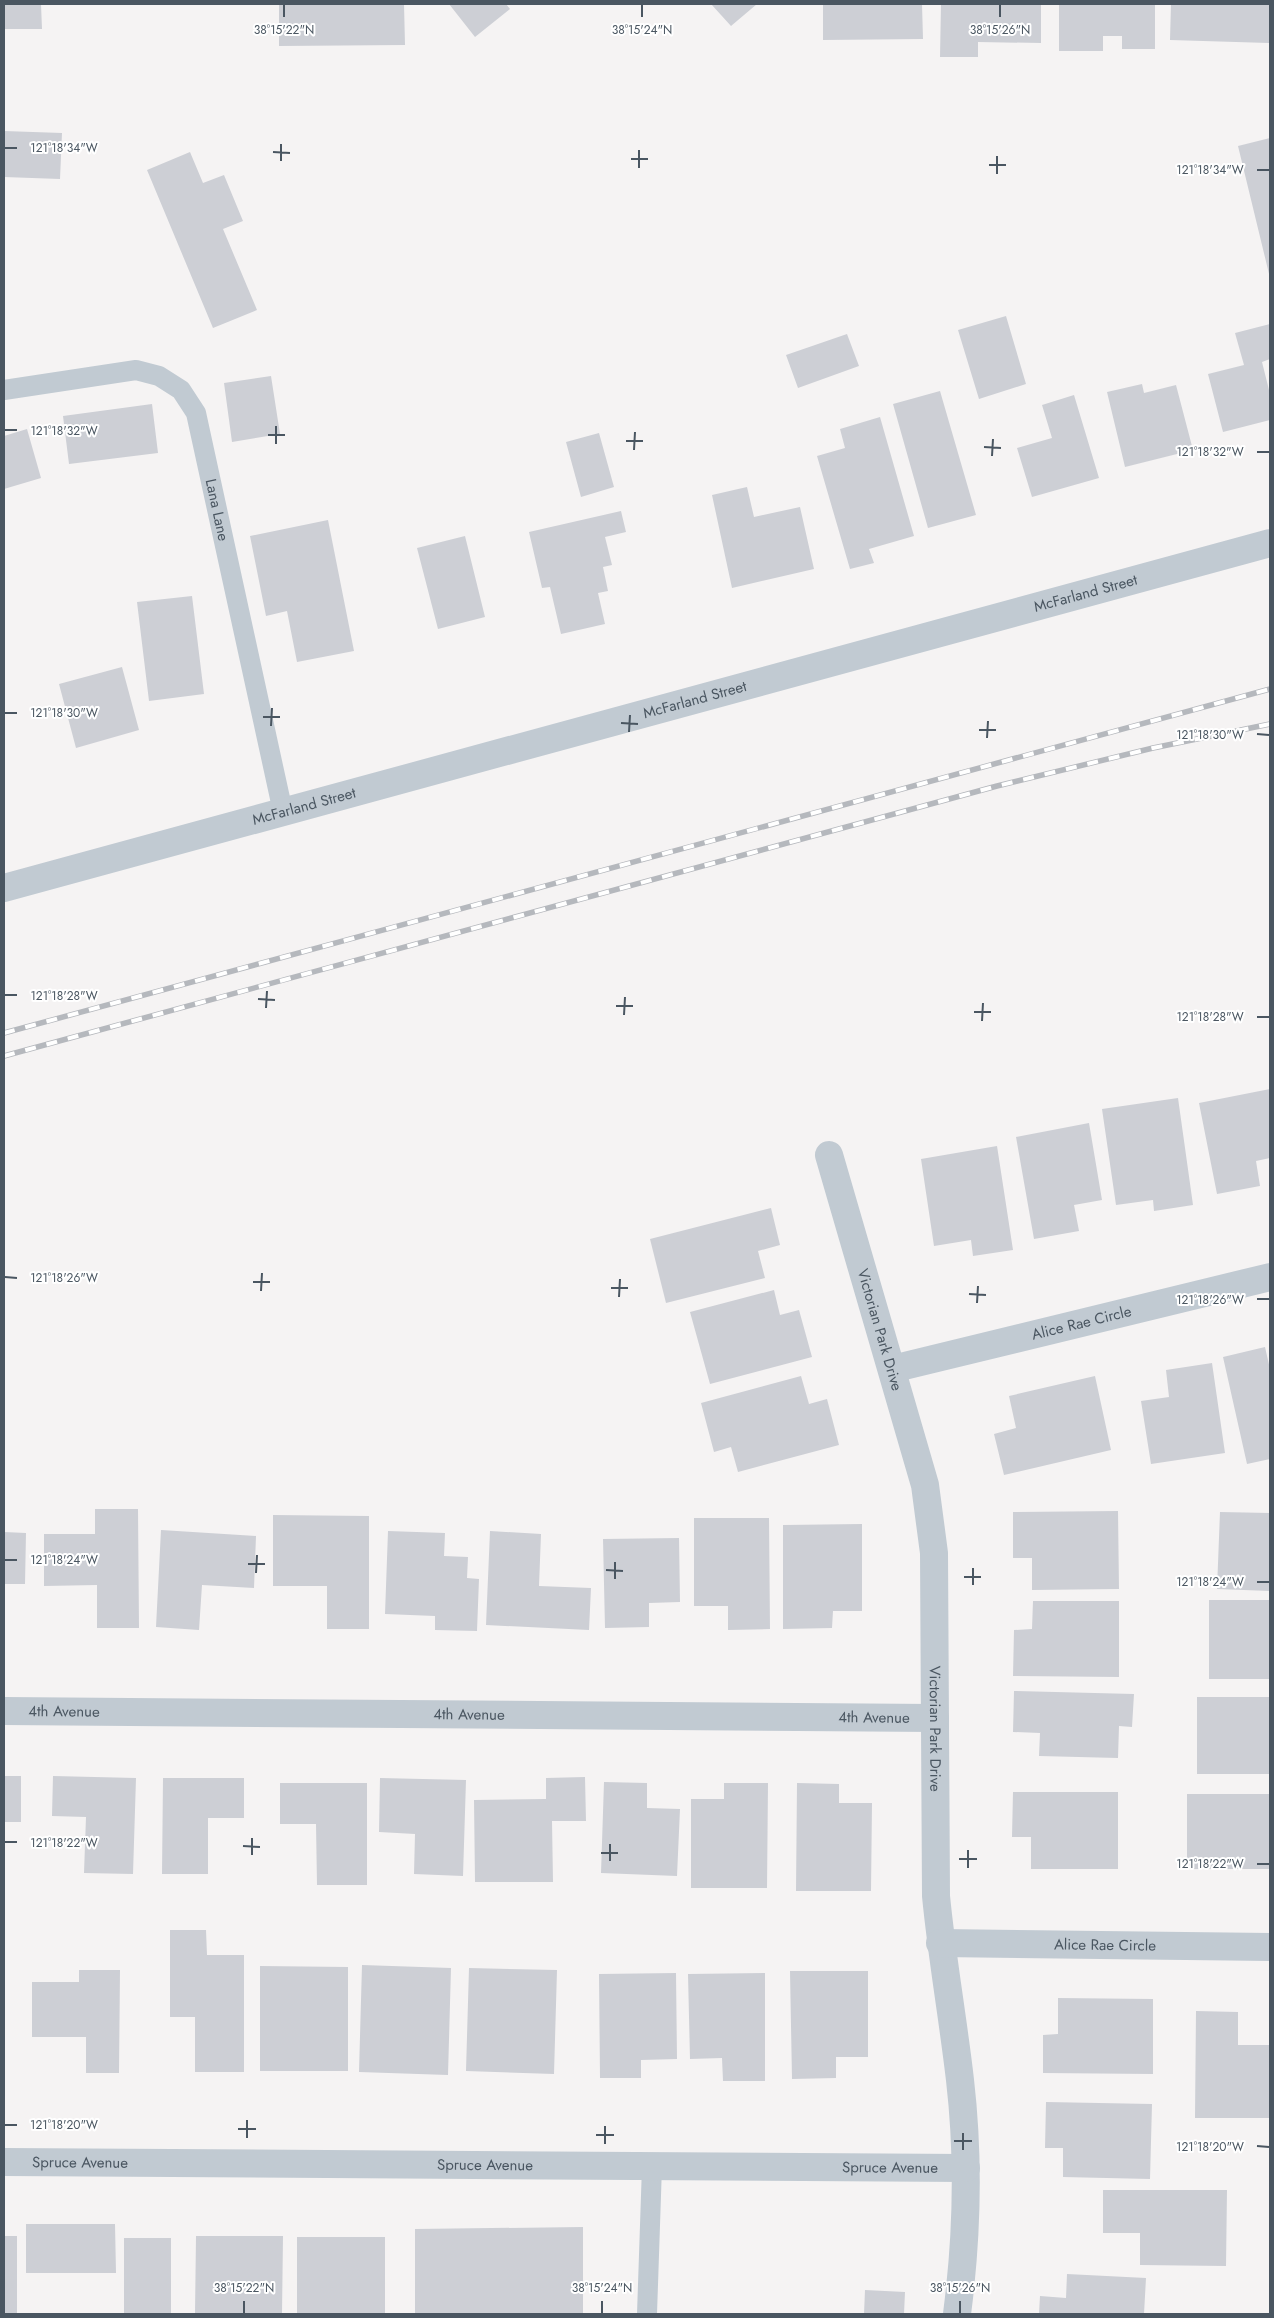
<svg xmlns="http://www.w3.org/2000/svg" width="1274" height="2318" font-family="Jost,sans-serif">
<rect width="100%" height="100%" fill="#f5f3f3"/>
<!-- building -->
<path fill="#cdcfd5" d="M4,4H41L42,29H4Z
M279,4H404L405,45L279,46Z
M449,4H506L510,9L475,37Z
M711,4H757L731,26Z
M823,4H922L923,39L823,40Z
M941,4H1041V43L978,42V57H940Z
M1059,4H1155V49H1122V36H1103V51H1059Z
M1171,4H1270L1269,43L1170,40Z
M4,131L62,133L60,179L4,177Z
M1270,138V278L1238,146Z
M190,152L203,183L224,175L243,221L223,229L257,310L213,328L147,170Z
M1006,316L1026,384L979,399L958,330Z
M1270,324V359L1262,362L1270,394V420L1223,432L1208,374L1244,365L1235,333Z
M847,334L859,366L798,388L786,355Z
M271,376L280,434L232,442L224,383Z
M1142,384L1144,393L1176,385L1193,450L1125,467L1107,392Z
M940,391L976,515L928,528L893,404Z
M1074,395L1099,478L1032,497L1017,448L1052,438L1042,405Z
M152,404L158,453L69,464L63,416Z
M880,417L914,536L869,549L874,563L850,569L817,456L845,448L840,429Z
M27,429L41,478L4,489V436Z
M599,433L614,487L581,497L566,442Z
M747,487L754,517L800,507L814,569L732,588L712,495Z
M621,511L626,532L605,537L612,565L603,567L608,591L598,593L605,624L561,634L550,587L542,588L529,532Z
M328,520L354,651L297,662L287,611L266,616L250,536Z
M465,536L485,617L438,629L417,548Z
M192,596L204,694L149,701L137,602Z
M122,667L139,730L76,748L59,684Z
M1270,1089V1158L1256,1161L1260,1186L1217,1194L1199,1103Z
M1178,1098L1193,1205L1154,1211L1153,1200L1116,1205L1102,1109Z
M1089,1123L1102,1200L1074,1205L1079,1231L1034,1239L1016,1137Z
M997,1146L1013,1250L973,1256L971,1240L934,1246L921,1159Z
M771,1208L780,1245L758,1251L765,1278L666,1303L650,1239Z
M774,1290L780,1315L799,1310L812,1357L710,1384L690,1312Z
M1265,1347L1270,1369V1459L1247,1464L1223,1357Z
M1212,1363L1225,1453L1151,1464L1141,1401L1169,1397L1166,1370Z
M801,1376L809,1404L827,1399L839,1445L738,1472L731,1447L714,1452L701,1403Z
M1095,1376L1111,1450L1004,1475L994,1434L1016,1428L1009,1396Z
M95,1509H138L139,1628H97V1585L44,1586V1534H95Z
M1118,1511L1119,1589L1032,1590V1558H1013V1512Z
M1220,1512L1270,1513V1591L1217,1589Z
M273,1515L369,1516V1629H327V1586H273Z
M694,1518H769L770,1629L728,1630V1606H694Z
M862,1524V1611H833L832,1628L783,1629V1525Z
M161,1530L256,1536L254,1588L202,1585L199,1630L156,1627Z
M388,1531L445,1533L444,1556L468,1557L467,1578L479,1579L477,1631L435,1630V1616L385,1614Z
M490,1531L541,1534L539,1586L591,1588L589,1630L486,1625Z
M4,1532L26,1533L25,1584H4Z
M679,1538L680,1602L649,1603V1627L605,1628L603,1539Z
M1209,1600H1270V1679H1209Z
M1033,1601H1119V1677L1013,1676L1014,1630L1032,1629Z
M1014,1691L1134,1694L1132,1727L1119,1726L1118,1758L1039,1756L1040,1733L1013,1732Z
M1197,1697H1270V1774H1197Z
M4,1776H21V1822H4Z
M53,1776L136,1778L133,1874L84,1873L86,1817L52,1816Z
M585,1777L586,1821H552L553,1882H475L474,1800L546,1799V1778Z
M163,1778H244V1818H208V1874H162Z
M380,1778L466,1780L463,1876L414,1874L415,1834L379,1832Z
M604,1782L647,1783V1808L680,1809L677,1876L601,1873Z
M280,1783H367V1885H317L316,1824H280Z
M724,1783H768L767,1888H691V1799H724Z
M797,1783L839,1784V1803H872L871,1891H796Z
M1013,1792H1118V1869H1031V1837H1012Z
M1187,1794H1270V1869H1187Z
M170,1930H206L207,1955H244V2072H195V2017H170Z
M362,1965L451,1968L448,2075L359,2072Z
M260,1966L348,1967V2071H260Z
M469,1968L557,1970L554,2074L466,2071Z
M79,1970H120L119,2073H86V2037H32V1982H79Z
M790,1971H868V2057H836V2078L792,2079Z
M676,1973L677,2059L641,2060V2078H600L599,1974Z
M765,1973V2081H723L722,2058L690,2059L688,1974Z
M1058,1998L1153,1999V2074L1043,2073V2035L1058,2034Z
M1196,2011L1238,2012V2045H1270V2118H1195Z
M1046,2102L1152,2104L1150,2179L1063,2177V2148H1045Z
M1103,2190H1227L1226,2266L1140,2265V2233H1103Z
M26,2224H115L116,2273H26Z
M583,2227V2313L415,2314V2229Z
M4,2236H17V2314H4Z
M196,2236H283L282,2314H195Z
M297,2237H385V2314H297Z
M124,2238H171V2314H124Z
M1067,2274L1146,2278L1144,2314H1039L1040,2296L1066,2298Z
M865,2290L905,2292L904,2314H864Z"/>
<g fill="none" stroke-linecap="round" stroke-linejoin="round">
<!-- lane -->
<g stroke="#c1cad2" stroke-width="20">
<path id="s1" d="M4,390L136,370L159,376L181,390L196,413L283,812"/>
<path d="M647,2314L652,2166"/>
</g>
<!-- street -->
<g stroke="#c1cad2" stroke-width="28">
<path id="s2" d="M4,888L1270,543"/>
<path id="s3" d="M829,1155L925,1485L934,1553L936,1896C942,1958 953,2019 960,2080C969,2158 967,2237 957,2314"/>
<path id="s4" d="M892,1369L1270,1277"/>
<path id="s5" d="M4,1711L935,1718"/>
<path id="s6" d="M940,1943L1270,1947"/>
<path id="s7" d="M4,2162L966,2168"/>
</g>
<defs>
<path id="rail" d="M4,1033L1270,689
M4,1056L997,786L1153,748L1270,724"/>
</defs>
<!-- rail casing -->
<use href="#rail" stroke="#b5b8bd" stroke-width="5.5"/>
<!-- rail -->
<use href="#rail" stroke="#fff" stroke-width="4" stroke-dasharray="11" stroke-linecap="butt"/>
</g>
<!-- ticks -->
<path fill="none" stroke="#4a5661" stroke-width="2" d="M284,17V5M642,17V5M1000,17V5M5,148H17M273,152L290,153M631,159H648M281,161V144M989,165H1006M639,168V150M1257,170H1269M997,174V156M5,430H17M268,435H285M626,441H643M276,444V426M984,447L1001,448M634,450L635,432M1257,452H1269M992,456L993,439M5,713H17M263,717H280M621,723L638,724M271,726L272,708M979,730H996M629,732L630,715M1257,734L1269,735M987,738L988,721M5,995H17M258,999L275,1000M616,1006H633M266,1008L267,991M974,1012H991M624,1015L625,997M1257,1017H1269M982,1021L983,1003M5,1277L17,1278M253,1282H270M611,1288H628M261,1291L262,1273M969,1294L986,1295M619,1297L620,1279M1257,1299H1269M977,1303L978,1286M5,1560H17M248,1564H265M606,1570L623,1571M256,1573L257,1555M964,1577H981M615,1579V1562M1257,1582H1269M973,1585V1568M5,1842H17M243,1846L260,1847M601,1853H618M252,1855V1838M959,1859H977M610,1861V1844M1257,1864H1269M968,1868V1850M5,2125H17M238,2129H256M596,2135H614M247,2138V2120M954,2141H972M605,2144V2126M1257,2146L1269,2147M963,2150V2133M244,2313V2301M602,2313V2301M960,2313V2301"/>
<g text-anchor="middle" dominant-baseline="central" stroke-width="4" stroke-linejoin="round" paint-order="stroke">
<!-- street labels -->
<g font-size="15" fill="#4a5661" stroke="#fff">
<text stroke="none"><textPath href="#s1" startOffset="310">Lana Lane</textPath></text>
<text stroke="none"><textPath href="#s2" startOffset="1121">McFarland Street</textPath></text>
<text stroke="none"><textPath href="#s2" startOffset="716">McFarland Street</textPath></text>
<text stroke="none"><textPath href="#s2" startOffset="311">McFarland Street</textPath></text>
<text stroke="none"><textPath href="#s4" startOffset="195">Alice Rae Circle</textPath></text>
<text stroke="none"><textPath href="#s3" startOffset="182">Victorian Park Drive</textPath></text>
<text stroke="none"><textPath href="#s5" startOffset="60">4th Avenue</textPath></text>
<text stroke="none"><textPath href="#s5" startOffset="465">4th Avenue</textPath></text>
<text stroke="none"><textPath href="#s5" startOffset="870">4th Avenue</textPath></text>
<text stroke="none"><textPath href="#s3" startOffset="588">Victorian Park Drive</textPath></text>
<text stroke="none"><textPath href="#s6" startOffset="165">Alice Rae Circle</textPath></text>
<text stroke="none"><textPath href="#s7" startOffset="76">Spruce Avenue</textPath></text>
<text stroke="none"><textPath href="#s7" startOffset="481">Spruce Avenue</textPath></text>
<text stroke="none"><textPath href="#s7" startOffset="886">Spruce Avenue</textPath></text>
</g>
</g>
<g font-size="12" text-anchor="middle" fill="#4a5661" stroke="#fff" stroke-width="4" stroke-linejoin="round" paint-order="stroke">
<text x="284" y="34">38°15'22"N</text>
<text x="642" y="34">38°15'24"N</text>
<text x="1000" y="34">38°15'26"N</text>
<text x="64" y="152">121°18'34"W</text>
<text x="1210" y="174">121°18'34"W</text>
<text x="64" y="435">121°18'32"W</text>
<text x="1210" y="456">121°18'32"W</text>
<text x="64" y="717">121°18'30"W</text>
<text x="1210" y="739">121°18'30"W</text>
<text x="64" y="1000">121°18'28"W</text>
<text x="1210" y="1021">121°18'28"W</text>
<text x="64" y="1282">121°18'26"W</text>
<text x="1210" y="1304">121°18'26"W</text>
<text x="64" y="1564">121°18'24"W</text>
<text x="1210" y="1586">121°18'24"W</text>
<text x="64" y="1847">121°18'22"W</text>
<text x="1210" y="1868">121°18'22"W</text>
<text x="64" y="2129">121°18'20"W</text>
<text x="1210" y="2151">121°18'20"W</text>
<text x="244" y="2292">38°15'22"N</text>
<text x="602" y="2292">38°15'24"N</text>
<text x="960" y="2292">38°15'26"N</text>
</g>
<!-- border -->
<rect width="1274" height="2318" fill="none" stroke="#4a5661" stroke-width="10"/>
</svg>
